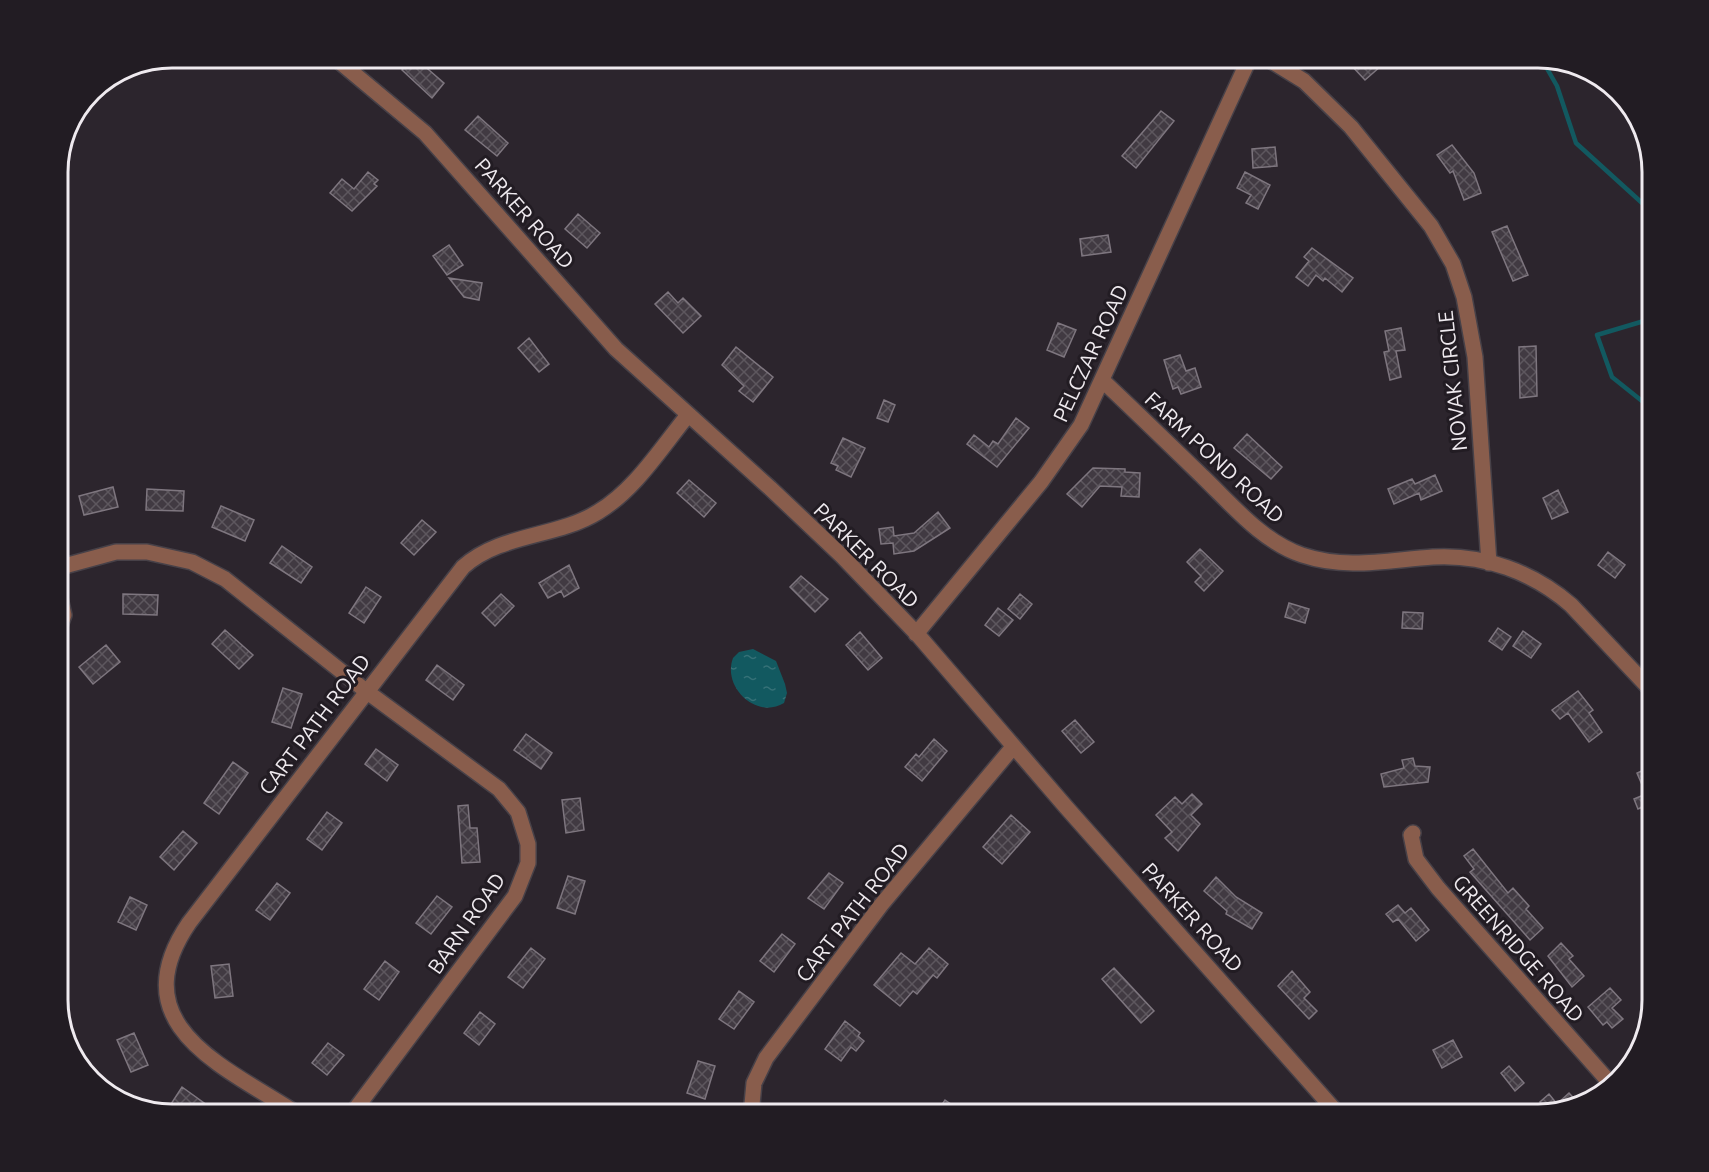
<svg xmlns="http://www.w3.org/2000/svg" width="1709" height="1172" font-family="Ubuntu,sans-serif">
<defs>
<pattern id="water-ripples" width="26" height="14" patternUnits="userSpaceOnUse" patternTransform="scale(1.5)"><rect width="26" height="14" fill="#125960"/><path d="M2 4q2-2 4 0t4 0M15 11q2-2 4 0t4 0" fill="none" stroke="#357177"/></pattern>
<pattern id="building-cross-hatch" width="8" height="8" patternUnits="userSpaceOnUse" patternTransform="scale(1.5)"><rect width="8" height="8" fill="#413a42"/><path d="M0 0l8 8M0 8l8-8" fill="none" stroke="#5d575e"/></pattern>
</defs>
<rect width="100%" height="100%" fill="#2c252d"/>
<!-- water -->
<path fill="url(#water-ripples)" d="M753,649L776,661L785,684L787,693L784,703C756,720 722,687 733,658L739,652Z"/>
<g fill="none" stroke-linecap="round" stroke-linejoin="round">
<!-- stream -->
<path stroke="#125960" stroke-width="4.5" d="M1541,58L1557,86L1576,143L1652,212
M1652,309L1644,321L1597,335L1612,377L1652,409"/>
</g>
<!-- building -->
<path fill="url(#building-cross-hatch)" stroke="#7e767f" stroke-width="1.5" d="M414,57L444,83L432,98L402,70Z
M1357,57H1373L1381,66L1365,80L1350,64Z
M1161,111L1174,121L1136,168L1122,156Z
M478,116L508,143L497,156L465,130Z
M1452,145L1474,173L1481,193L1464,200L1453,171L1450,173L1437,155Z
M1275,147L1277,166L1253,168L1252,149Z
M368,172L378,180L374,184L377,186L352,211L330,193L342,179L354,189Z
M1245,172L1270,185L1258,209L1246,203L1251,195L1237,188Z
M578,214L600,233L587,248L565,229Z
M1507,226L1528,275L1513,281L1492,232Z
M1108,235L1111,252L1082,256L1080,239Z
M449,245L463,265L447,275L433,256Z
M1312,248L1353,278L1342,292L1325,278L1323,281L1316,275L1308,286L1296,277L1309,261L1304,257Z
M449,278L482,283L479,300L464,297Z
M668,292L678,303L683,298L701,316L683,333L655,304Z
M1058,323L1076,330L1064,357L1047,350Z
M1401,328L1405,350L1396,351L1401,377L1390,380L1384,352L1389,351L1385,331Z
M529,338L549,364L539,372L518,348Z
M1536,346L1537,396L1520,398L1519,347Z
M736,347L773,377L753,402L739,391L744,386L722,365Z
M1180,355L1186,371L1195,368L1201,387L1181,394L1178,387L1173,389L1164,360Z
M884,400L895,405L888,422L877,418Z
M1016,418L1029,428L997,467L967,444L974,435L989,447L993,441L998,444Z
M1247,434L1282,467L1271,479L1234,448Z
M843,438L865,448L851,477L836,470L838,466L831,463Z
M1093,468L1125,469V472L1140,473L1139,497L1121,496L1122,487L1100,486L1082,507L1067,494Z
M1435,475L1442,491L1421,500L1419,493L1394,504L1388,489L1412,479L1415,484Z
M689,480L716,503L704,517L677,493Z
M113,487L118,507L84,515L79,496Z
M147,489L184,491L183,511L146,510Z
M1558,490L1568,512L1552,519L1543,498Z
M221,506L254,520L245,541L212,527Z
M938,512L950,528L914,551L894,554L893,543L881,544L879,529L893,527L894,536L914,533Z
M422,520L436,532L414,555L401,543Z
M282,546L312,567L301,583L270,563Z
M1200,549L1223,571L1204,591L1195,582L1201,576L1187,562Z
M1608,552L1625,565L1615,578L1598,565Z
M569,565L579,588L564,597L561,591L548,598L539,583Z
M801,576L828,599L815,612L790,587Z
M366,587L381,597L364,623L349,613Z
M123,594L158,595L157,615L123,614Z
M501,594L514,606L495,626L482,613Z
M1020,594L1032,604L1020,619L1008,609Z
M1289,603L1309,609L1305,623L1285,617Z
M998,608L1013,620L999,636L985,625Z
M1403,612L1423,613L1422,629L1402,628Z
M1498,628L1511,637L1502,650L1489,641Z
M225,630L253,655L239,669L212,644Z
M1523,631L1541,644L1531,658L1513,646Z
M860,632L882,658L868,670L846,645Z
M106,645L120,662L93,684L79,667Z
M437,665L464,685L453,700L426,680Z
M283,688L302,694L291,728L272,722Z
M1578,691L1593,710L1589,713L1602,732L1589,742L1568,713L1560,719L1552,710Z
M1075,720L1094,742L1081,753L1062,731Z
M526,734L552,753L541,769L514,750Z
M934,739L947,751L922,781L905,767L916,754L919,757Z
M376,749L398,765L387,781L365,764Z
M1413,758L1415,766L1430,767L1428,782L1384,787L1381,774L1404,768L1402,760Z
M233,762L248,773L219,814L204,803Z
M1652,766V807L1650,804L1638,809L1634,799L1646,794L1637,773Z
M1192,794L1202,804L1191,815L1200,824L1178,851L1165,838L1172,832L1156,815L1175,797L1182,804Z
M580,798L584,830L566,833L562,800Z
M468,805L470,828H477L480,862L462,863L458,806Z
M327,812L342,823L322,850L307,839Z
M1011,815L1030,832L1002,864L983,847Z
M183,831L197,843L174,870L160,857Z
M1473,849L1508,893L1513,888L1529,906L1526,909L1543,928L1530,940L1470,872L1474,869L1464,856Z
M829,873L843,883L824,909L808,898Z
M568,876L585,881L575,914L557,908Z
M1216,877L1236,897L1262,913L1252,929L1226,914L1227,911L1204,891Z
M277,883L290,893L270,920L256,910Z
M437,896L452,907L431,934L416,923Z
M130,897L147,905L136,930L118,922Z
M1398,905L1405,913L1411,908L1429,930L1416,941L1398,919L1393,922L1386,914Z
M782,934L795,944L774,972L760,961Z
M1561,943L1573,956L1569,959L1584,976L1572,987L1548,956Z
M531,948L545,959L523,988L508,977Z
M929,948L948,964L937,978L933,975L917,994L913,991L900,1006L874,985L901,953L915,964Z
M385,961L399,972L379,1000L364,989Z
M229,964L233,996L215,998L211,966Z
M1114,968L1154,1011L1141,1023L1102,979Z
M1292,971L1310,992L1304,998L1317,1011L1309,1019L1278,986Z
M1610,988L1621,1000L1612,1008L1623,1019L1612,1028L1607,1022L1603,1025L1588,1007Z
M739,991L754,1002L734,1029L719,1019Z
M480,1012L495,1024L479,1045L464,1033Z
M845,1021L860,1033L858,1036L864,1041L856,1051L851,1047L841,1061L825,1049Z
M134,1033L148,1065L131,1072L117,1040Z
M1453,1040L1462,1057L1442,1068L1433,1050Z
M328,1043L344,1055L327,1075L312,1063Z
M698,1061L715,1066L705,1099L687,1093Z
M1509,1066L1524,1083L1515,1091L1501,1073Z
M182,1087L211,1108L206,1115H187L171,1104Z
M1569,1093L1580,1105L1547,1113L1540,1102L1549,1094L1557,1104Z
M945,1100L967,1115H935Z"/>
<g fill="none" stroke-linecap="round" stroke-linejoin="round">
<defs>
<path id="minor" d="M334,57L425,133L616,349L770,488L842,556L918,635L1066,807L1339,1115
M1265,57L1304,81L1351,127L1431,226L1453,264L1464,297L1475,357L1489,563
M1102,380C1136,412 1170,445 1203,477C1233,506 1263,542 1302,555C1347,570 1388,560 1433,557C1484,554 1533,572 1571,605L1652,691
M57,568L116,552H147L192,562L225,579L366,691L499,789L518,812L528,844V863L515,896L351,1115
M57,586L64,615L57,634
M916,634L1041,482L1081,425L1250,57
M1413,833L1411,835L1416,859L1438,888L1611,1084
M299,1115C226,1067 119,1026 189,923L463,567C501,533 556,538 598,512C635,490 661,448 688,415
M751,1115L754,1083L766,1058L881,905L1013,747"/>
</defs>
<!-- minor casing -->
<use href="#minor" stroke="#474148" stroke-width="18"/>
<!-- minor -->
<use href="#minor" stroke="#895d4c" stroke-width="15"/>
</g>
<g text-anchor="middle" dominant-baseline="central" stroke-width="6" stroke-linejoin="round" paint-order="stroke">
<!-- street labels -->
<g font-size="21" fill="#efeaef" stroke="#221c23">
<text transform="translate(525 213) rotate(49)">PARKER ROAD</text>
<text transform="translate(1090 353) rotate(-65)">PELCZAR ROAD</text>
<text transform="translate(1452 381) rotate(-96)">NOVAK CIRCLE</text>
<text transform="translate(1215 457) rotate(43)">FARM POND ROAD</text>
<text transform="translate(867 555) rotate(45)">PARKER ROAD</text>
<text transform="translate(314 724) rotate(-53)">CART PATH ROAD</text>
<text transform="translate(852 912) rotate(-52)">CART PATH ROAD</text>
<text transform="translate(1193 917) rotate(48)">PARKER ROAD</text>
<text transform="translate(466 923) rotate(-55)">BARN ROAD</text>
<text transform="translate(1519 948) rotate(49)">GREENRIDGE ROAD</text>
</g>
</g>
<!-- crop -->
<path d="M0 0H1709V1172H0ZM172 68H1538A104 104 0 0 1 1642 172V1000A104 104 0 0 1 1538 1104H172A104 104 0 0 1 68 1000V172A104 104 0 0 1 172 68Z" fill="#221c23" fill-rule="evenodd"/>
<path fill="none" stroke="#efeaef" stroke-width="3" d="M172 68H1538A104 104 0 0 1 1642 172V1000A104 104 0 0 1 1538 1104H172A104 104 0 0 1 68 1000V172A104 104 0 0 1 172 68Z"/>
</svg>
